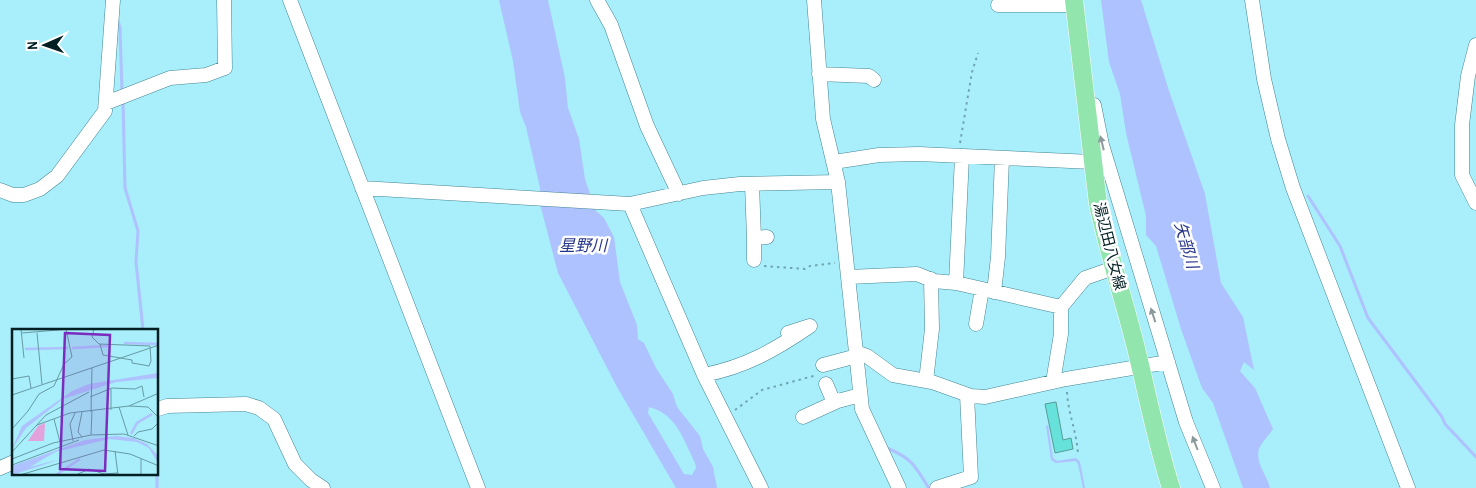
<svg xmlns="http://www.w3.org/2000/svg" width="1476" height="488" font-family="'Archivo Narrow','Noto Sans JP',sans-serif">
<rect width="100%" height="100%" fill="#a9eefb"/>
<!-- water -->
<path fill="#aec2ff" fill-rule="evenodd" d="M499,0H548L565,78L568,108L579,139L585,179L596,211L604,218L614,237L620,282L637,325L638,339L644,343L656,368L673,394L677,407L700,436L703,449L713,467L717,488H676L617,387L558,273L540,204V188L526,127L520,112L513,61ZM649,407C677,414 684,441 695,463L696,468L692,475L684,474L648,413Z
M1101,0H1141L1169,91L1205,194L1221,283L1243,317L1254,370L1244,362L1240,371L1255,388L1273,429C1269,435 1261,443 1259,449C1255,463 1267,475 1270,488H1243L1213,403L1202,388L1181,329L1156,246L1146,235V216L1126,133L1120,94L1109,62Z
M1048,425L1053,458L1057,461L1076,458L1080,462L1085,488H1083L1078,464L1076,461L1056,463L1051,460L1046,426Z"/>
<g fill="none" stroke-linecap="round" stroke-linejoin="round">
<!-- stream -->
<path stroke="#aec2ff" stroke-width="3" d="M118,20L120,28L122,93
M123,102L125,188L138,231L136,262L143,330
M1308,196L1340,246L1368,318L1442,417L1445,424L1476,457
M887,448C911,458 915,465 928,487
M157,474V488"/>
</g>
<!-- building -->
<path fill="#66e2db" stroke="#579c97" d="M1056,402L1063,440L1071,438L1073,449L1055,453L1045,404Z"/>
<g fill="none" stroke-linecap="round" stroke-linejoin="round">
<defs>
<path id="minor" d="M290,0L478,488
M597,0L611,25L647,126L679,194
M814,0L823,119L838,182L862,409L899,488
M1252,0L1264,79L1278,139L1293,188L1408,488
M998,5H1074
M1476,45L1468,76L1462,125V175L1476,203
M819,74L869,76L874,80
M106,103L170,78L206,75L225,68L224,0
M1094,105L1102,145L1186,422L1213,488
M834,162L879,155L919,154L1092,162
M752,184L754,238L767,237
M362,188L630,204L703,188L740,184L838,182
M0,190L13,195H24L40,189L57,176L105,111L113,0
M630,204L704,375L761,488
M754,238V260
M848,277L917,274L934,281L956,283L1061,307L1085,278L1114,268
M956,283L962,157
M994,292L998,257L1002,159
M976,324L982,289
M856,352L867,356L893,375L932,382L971,396L985,397L1066,379L1168,362
M823,365L857,356
M704,375C745,367 775,350 810,326L788,333
M926,381L932,329L931,279
M1053,382L1061,334V307
M826,384L832,398L838,401L860,395
M158,409L167,406L246,404L259,408L274,419L295,464L311,480L323,488
M803,417L838,401
M0,468L14,462
M937,488L971,477L967,395"/>
<path id="major" d="M1074,0L1098,204C1108,251 1123,297 1135,344C1147,392 1156,441 1171,488"/>
</defs>
<!-- minor casing -->
<use href="#minor" stroke="#438692" stroke-width="15"/>
<!-- major casing -->
<use href="#major" stroke="#fff" stroke-width="19"/>
<!-- path -->
<path stroke="#6fa6b0" stroke-width="2" stroke-dasharray="2.5 4" stroke-linecap="butt" d="M960,143L972,72L978,53
M764,266L805,269L810,266L835,263
M1067,392C1068,413 1077,433 1078,455
M735,410L762,390L817,375"/>
<!-- minor -->
<use href="#minor" stroke="#fff" stroke-width="14"/>
<!-- major -->
<use href="#major" stroke="#92e5ac" stroke-width="18"/>
</g>
<!-- one-way arrows -->
<defs><path id="oneway-solid" d="M-6-.8H1V-3.2L6.5 0L1 3.2V.8H-6Z" transform="scale(1.25)"/></defs>
<g fill="#8d9a9c">
<use href="#oneway-solid" transform="translate(1102 143) rotate(-104)"/>
<use href="#oneway-solid" transform="translate(1153 315) rotate(-108)"/>
<use href="#oneway-solid" transform="translate(1195 443) rotate(-111)"/>
</g>
<g text-anchor="middle" dominant-baseline="central" stroke-width="5" stroke-linejoin="round" paint-order="stroke">
<!-- street labels -->
<g font-size="15" fill="#021f23" stroke="#fff">
<text transform="translate(1110 246) rotate(76)">湯辺田八女線</text>
</g>
<!-- water labels -->
<g font-size="16" font-style="italic" fill="#26358a" stroke="#fff">
<text x="583" y="245">星野川</text>
<text transform="translate(1187 245) rotate(74)">矢部川</text>
</g>
</g>
<!-- overview -->
<g transform="translate(12 329)">
<rect width="146" height="146" fill="#a9eefb"/>
<path d="M33,94L32,112H16L26,97Z" fill="#e4a2dd"/>
<path d="M146,44L145,49L104,53L51,70L14,99L0,120L10,97L60,62L77,55ZM104,107L121,109L135,115L146,127V134L137,119L125,113L97,110L43,123L18,138L49,130L0,146V137L73,111Z" fill="#aec2ff"/>
<path fill="none" stroke="#aec2ff" stroke-width="2.5" d="M112,14L146,15M60,19L96,17M13,20L56,19M119,105L125,94L140,85M44,146L68,130"/>
<path fill="none" stroke="#669ba5" stroke-width="1" d="M9,0L12,29M82,0L80,8L87,15L138,17L139,32L137,37L132,36L120,34V31L91,26L88,15M10,4L58,0M25,4L30,55M0,50L17,47L19,59M0,66L147,16M78,68L100,59L123,60L130,57L132,68M117,77L136,78L147,89M107,78L116,106M99,81V60M79,83L80,39M42,90L48,113M25,96L58,84L117,77L147,64M0,100L16,82L27,65L42,57L52,35L60,28L54,0M79,106L80,82M122,107L126,103L140,100L147,93M70,108L66,103L70,83M61,112L58,95L63,84M103,122L106,146M0,123L34,86L77,63M0,130L41,114L79,106L112,105L147,117M0,136L67,111M8,146L92,121L118,125L147,137M64,146L77,140L92,145L105,144M129,146V130"/>
<path fill="#7b2cbf" fill-opacity="0.15" stroke="#7b2cbf" stroke-width="2.5" d="M53,4L98,6L93,142L48,140Z"/>
<rect width="146" height="146" fill="none" stroke="#021f23" stroke-width="2.5"/>
</g>
<!-- north arrow -->
<g transform="translate(45 45) rotate(268)" stroke="#ffffff" stroke-width="4" paint-order="stroke">
<path d="M0-4L9 19L0 12L-9 19Z" fill="#021f23"/>
<text y="-8" font-size="14" font-weight="bold" text-anchor="middle" fill="#021f23">N</text>
</g>
</svg>
